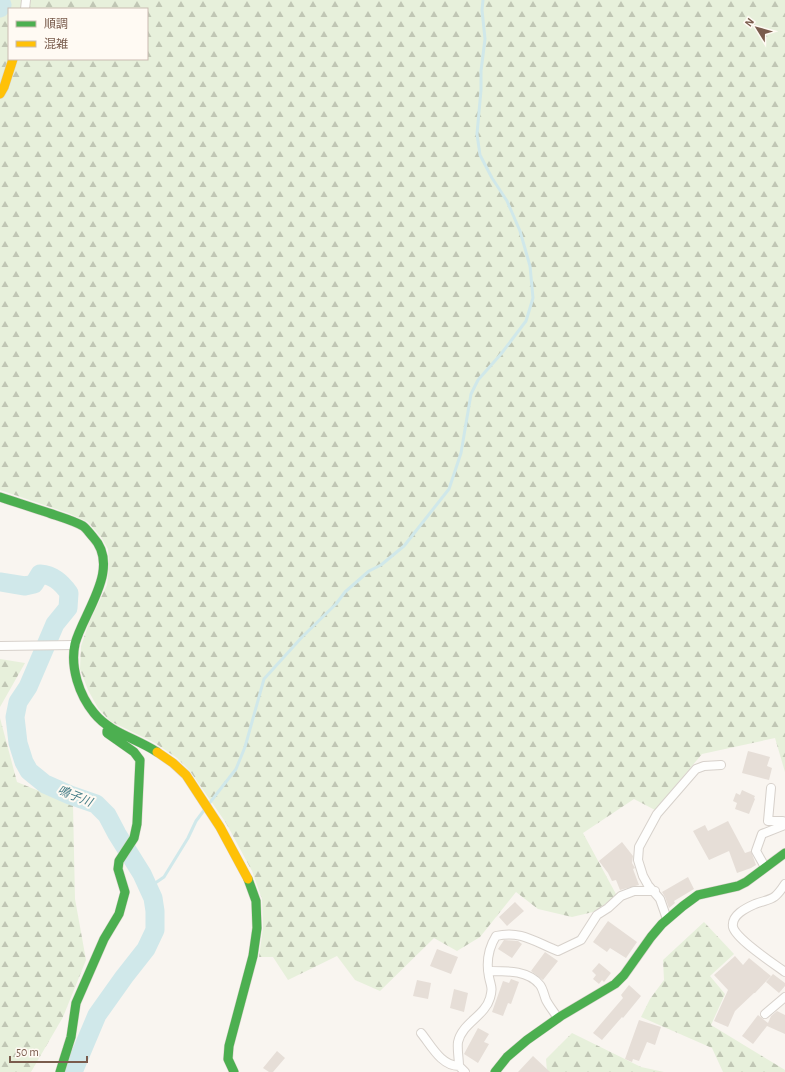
<svg xmlns="http://www.w3.org/2000/svg" width="785" height="1072" font-family="'Alegreya Sans','Noto Sans JP',sans-serif">
<defs>
<pattern id="forest-firs" width="22" height="20" patternUnits="userSpaceOnUse"><rect width="22" height="20" fill="#e7f0db"/><path d="M5 1l3.5 6h-7zM16 11l3.5 6h-7z" fill="#c0c6b4"/></pattern>
</defs>
<rect width="100%" height="100%" fill="#f9f5f0"/>
<!-- forest -->
<path fill="url(#forest-firs)" fill-rule="evenodd" d="M0,0H785V772L775,738L702,754L655,810L634,799L583,833L617,896L593,912L572,917L538,909L516,892L480,937L457,951L434,938L380,991L355,980L337,956L288,980L273,957H259L263,928L262,899L252,871L226,823L190,771L177,758L155,743L110,721L98,708L88,690L80,669L81,646L89,623L107,585L109,566L108,549L101,537L88,522L68,513L0,490ZM9,9H147V59H9Z
M0,659L25,663L0,707Z
M0,718L17,782L73,805L75,899L86,960L63,1017L31,1072H0Z
M704,922L734,954L710,976L725,994L711,1025L785,1070V1072H723L712,1048L641,1017L650,999L664,980L663,960Z
M572,1033L641,1067L664,1072H547L546,1059Z"/>
<g fill="none" stroke-linecap="round" stroke-linejoin="round">
<!-- stream -->
<path stroke="#d0e8ea" stroke-width="3" d="M208,805L236,769L245,747L264,679L302,637L336,604L345,592L369,571L381,565L404,546L449,489L461,453L471,394L478,380L501,354L526,321L533,298L530,266L520,231L507,201L492,178L480,155L477,134L481,90V71L485,39L482,10L483,0
M148,888L164,877L188,838L196,821L205,809"/>
<!-- river -->
<path stroke="#d0e8ea" stroke-width="19" d="M0,0L2,5L0,8
M0,582L25,586L34,584L40,574C53,575 61,582 69,593L68,608L55,624L28,687L18,702L15,717L18,743L24,762L29,771L45,784L70,795L96,804L107,815L117,834L142,874L153,898L155,911V930L146,949L124,977L97,1015L73,1072"/>
</g>
<!-- building -->
<path fill="#e6ded7" d="M748,751L770,757L767,766L772,768L769,780L742,773Z
M742,790L755,796L754,798L755,799L749,814L735,809L737,803L733,801L736,793L740,795Z
M728,821L745,853L751,851L756,865L751,868L737,873L729,851L709,860L693,831L705,825L708,831Z
M622,842L633,856L632,863L635,868L633,869L639,885L620,890L616,880L612,881L608,873L599,861Z
M688,877L694,889L674,901L675,903L669,908L665,897L662,892Z
M515,902L524,911L507,926L499,917Z
M608,921L637,942L626,958L610,948L607,952L593,942Z
M504,940L518,941L522,944L512,958L498,949Z
M437,949L458,957L451,974L430,966Z
M545,952L558,961L543,980L531,971Z
M735,956L743,965L749,958L771,976L755,993H754L735,1011L728,1027L714,1021L728,990L714,975Z
M599,963L611,973L604,982L602,980L599,984L593,979L596,975L592,971Z
M773,974L785,983V986L779,993L766,982Z
M511,979L519,982L511,1004L508,1003L503,1016L492,1012L503,981L509,983Z
M417,980L431,983L428,999L413,996Z
M629,985L641,996L623,1018L622,1017L602,1040L593,1033L623,998L621,995Z
M454,989L468,993L464,1012L450,1008Z
M777,1011L785,1015V1034L767,1026L753,1044L742,1036L758,1015L768,1023L771,1016Z
M639,1020L661,1027L655,1045L647,1042L639,1061L633,1059L632,1062L625,1059Z
M478,1028L489,1034L484,1042L489,1044L478,1063L464,1054Z
M277,1051L285,1058L273,1072H269L263,1068Z
M533,1056L550,1072H518Z"/>
<g fill="none" stroke-linecap="round" stroke-linejoin="round">
<defs>
<path id="street" d="M25,9L26,0
M0,646L75,645
M771,788L768,821H783L785,823
M765,867L756,851L762,834L785,825
M785,884C774,901 772,898 755,904C746,908 731,915 733,927C736,939 774,964 785,972
M667,919L660,899L648,885L643,876L638,860L639,847L657,814L696,769L704,766L721,765
M488,971C506,971 528,970 540,985C543,989 544,995 546,1000C549,1006 554,1012 558,1018
M765,1014L785,997
M421,1033C431,1045 441,1066 459,1066L465,1072
M459,1066C459,1059 457,1049 458,1042C462,1023 485,1016 490,998C493,987 491,987 489,977C486,962 488,949 496,936C521,930 535,942 558,951L581,940L597,915L608,908L621,896L634,891H655"/>
<path id="fast" d="M0,497C16,502 33,508 49,513C60,517 72,520 83,526C87,529 90,534 93,537C122,568 83,613 75,644C70,667 79,695 94,713C110,733 136,738 157,752
M60,1072L71,1037L76,1003L104,939L119,914L125,892L118,869L119,861L134,838L137,824L140,760L134,752L107,733V731
M234,1072L228,1059L229,1046L253,956L257,928L256,901L248,879
M495,1072L507,1057L527,1040L561,1016L615,984L624,975L651,937L662,924L683,906L698,895L738,886L746,882L785,853"/>
<path id="slow" d="M0,94L4,87L13,59
M157,752L173,763L186,775L220,827L248,879"/>
</defs>
<!-- street casing -->
<use href="#street" stroke="#d7d1cb" stroke-width="10"/>
<!-- fast casing -->
<use href="#fast" stroke="#d9d2cb" stroke-width="10"/>
<!-- slow casing -->
<use href="#slow" stroke="#d9d2cb" stroke-width="10"/>
<!-- street -->
<use href="#street" stroke="#fefefd" stroke-width="8"/>
<!-- fast -->
<use href="#fast" stroke="#4caf50" stroke-width="9"/>
<!-- slow -->
<use href="#slow" stroke="#ffc107" stroke-width="9"/>
</g>
<g text-anchor="middle" dominant-baseline="central" stroke-width="4" stroke-linejoin="round" paint-order="stroke">
<!-- water labels -->
<g font-size="12" font-style="italic" fill="#437c86" stroke="#fffaf3">
<text transform="translate(75 796) rotate(22)">鳴子川</text>
</g>
</g>
<!-- legend -->
<rect x="8" y="8" width="140" height="52" fill="#fffaf3" stroke="#cabbb1"/>
<rect x="16" y="21" width="20" height="6" fill="#4caf50" stroke="#cabbb1"/>
<text x="44" y="28" font-size="12" fill="#7a5c4d">順調</text>
<rect x="16" y="41" width="20" height="6" fill="#ffc107" stroke="#cabbb1"/>
<text x="44" y="48" font-size="12" fill="#7a5c4d">混雑</text>
<!-- north arrow -->
<g transform="translate(757 28) rotate(307)" stroke="#fffaf3" stroke-width="3" paint-order="stroke">
<path d="M0-3L7 15L0 10L-7 15Z" fill="#7a5c4d"/>
<text y="-6" font-size="11" font-weight="bold" text-anchor="middle" fill="#7a5c4d">N</text>
</g>
<!-- scale -->
<path d="M10 1056v6h77v-6" fill="none" stroke="#7a5c4d" stroke-width="2"/>
<text x="16" y="1056" font-size="12" fill="#7a5c4d" stroke="#fffaf3" stroke-width="3" paint-order="stroke">50 m</text>
</svg>
